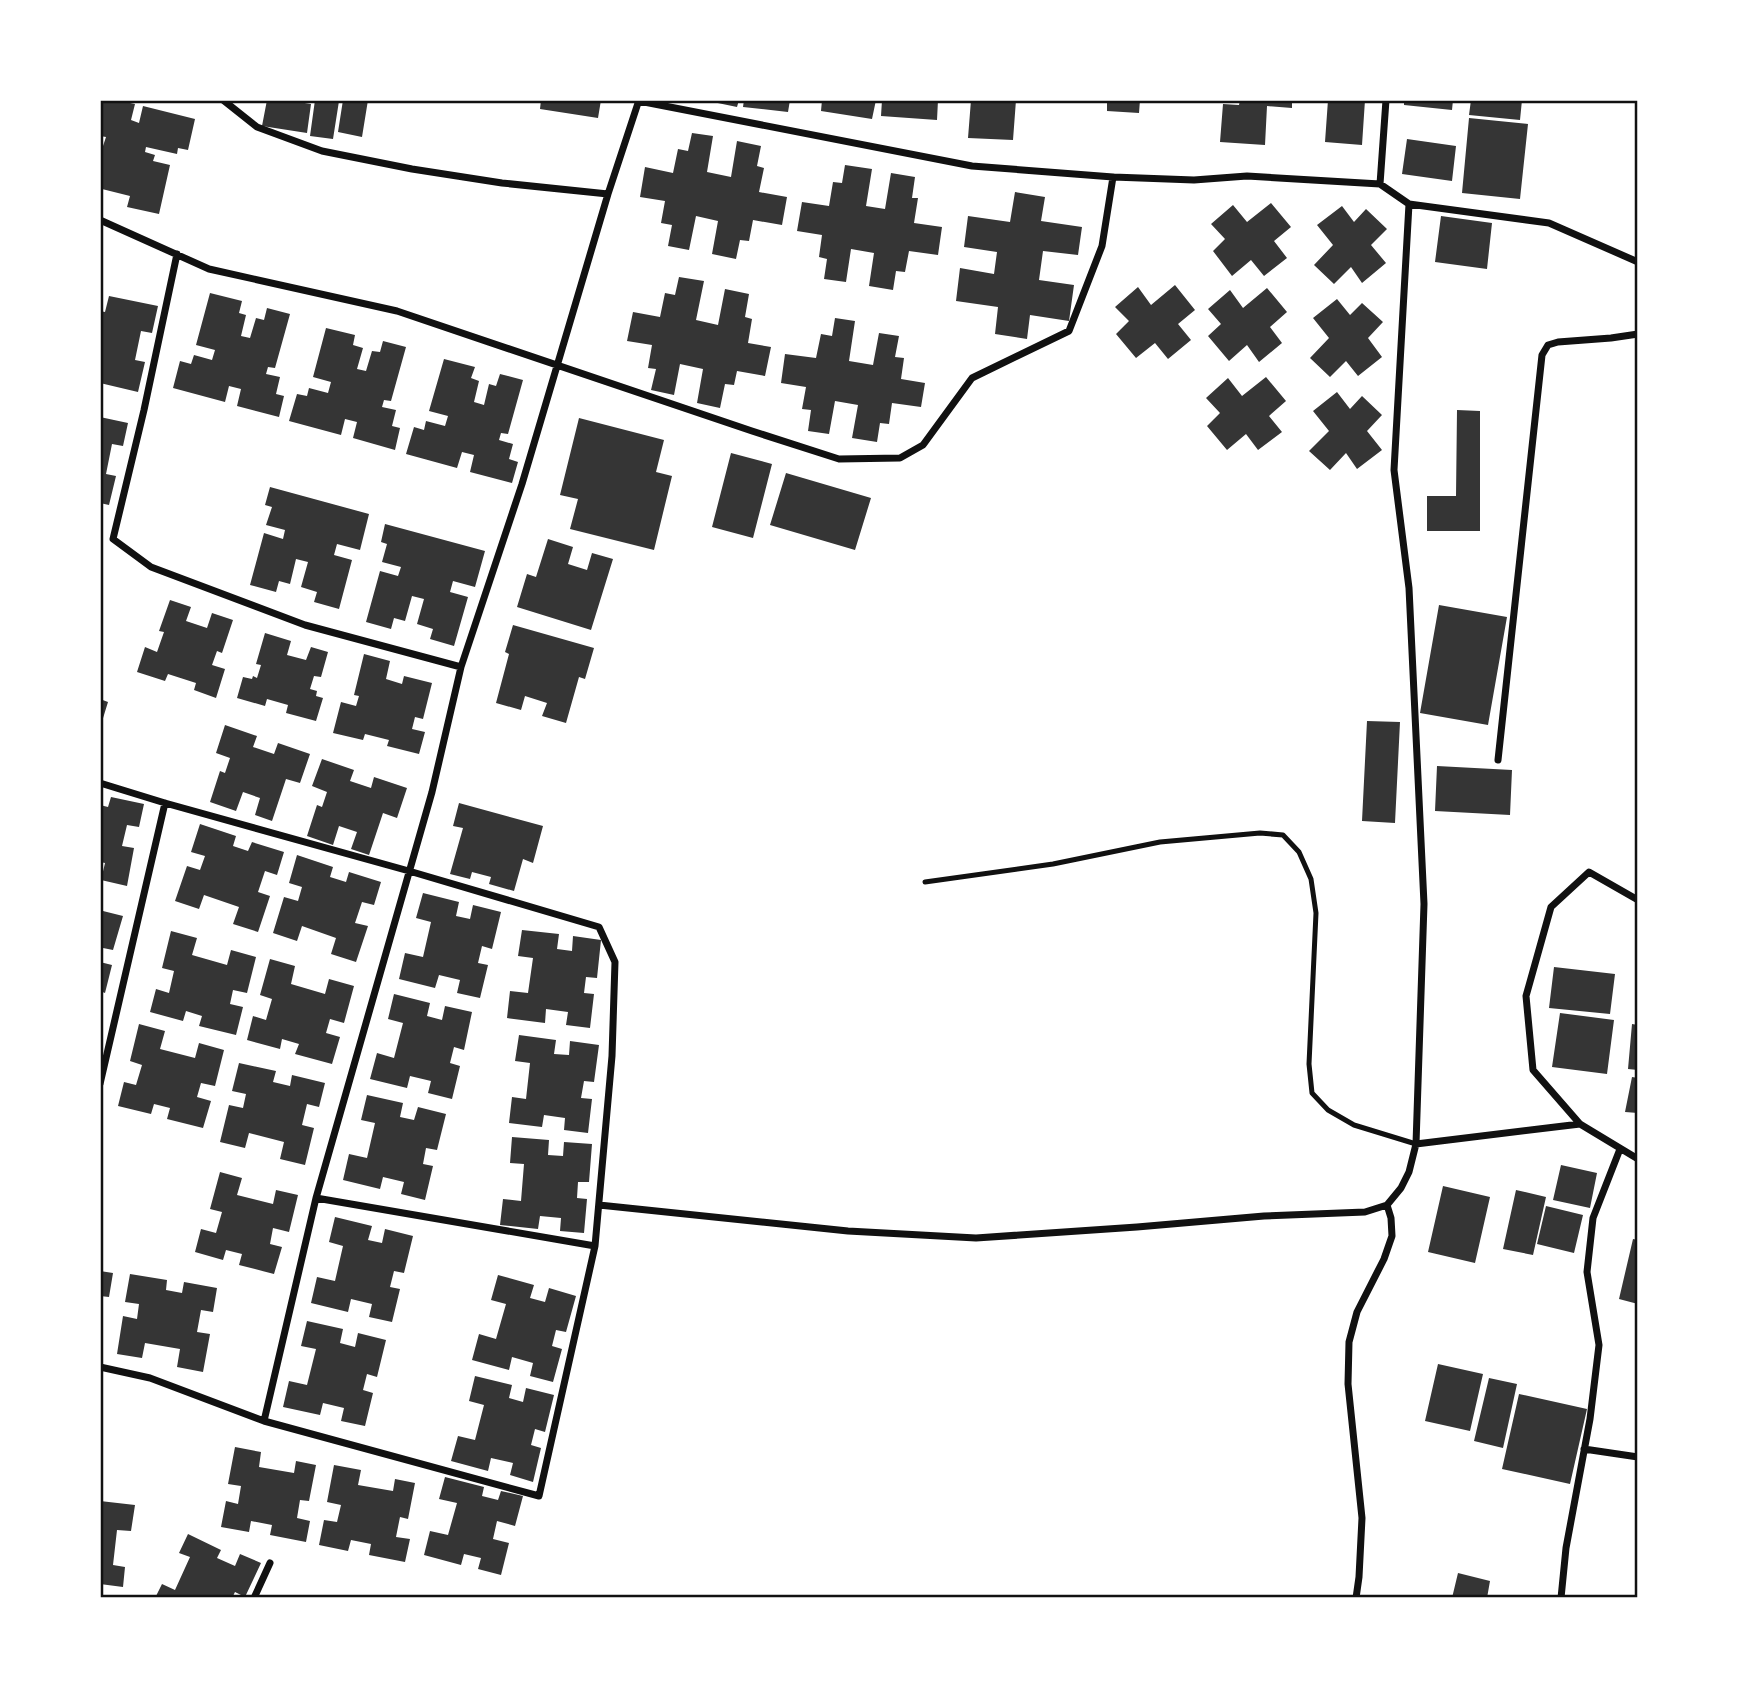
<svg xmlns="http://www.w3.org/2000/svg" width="1738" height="1698" font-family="'Sofia Sans Condensed',sans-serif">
<rect width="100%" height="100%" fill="#fff"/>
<!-- building -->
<path fill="#353535" d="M100,100H116L135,104L131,120L139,123L143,106L195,119L188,150L178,148L177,154L146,147L145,152L155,155L153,161L170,165L159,214L127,207L130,196L102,189L100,196V145L103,146L106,137L100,136Z
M267,100H286L311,104L307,133L262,126Z
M315,100L339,101L333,139L310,136Z
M343,100H368L362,137L338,132Z
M541,100H601L598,118L540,109Z
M708,100H739L737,107L708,101Z
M744,100H790L788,112L743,107Z
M822,100H876L872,119L821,111Z
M882,100H938L937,120L881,116Z
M971,100H1016L1013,140L968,138Z
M1107,100H1140L1139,113L1107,111Z
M1240,100H1292V108L1267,106L1265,145L1220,142L1223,104L1239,105Z
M1328,100H1365L1362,145L1325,142Z
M1404,100H1453L1452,110L1404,105Z
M1471,100H1522L1520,120L1469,115Z
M1469,118L1528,124L1520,199L1462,193Z
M692,133L713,136L707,172L731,177L737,141L761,146L757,166L764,168L759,192L787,197L782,225L753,220L749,241L740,240L736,259L712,254L718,221L696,216L689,250L668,246L672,225L661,223L665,201L640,197L645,167L673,173L678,149L688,151Z
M1407,139L1456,146L1452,181L1402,174Z
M845,165L872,169L866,206L885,209L891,173L915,177L912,198H918L914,223L942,227L938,255L909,251L905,272L896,271L893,290L869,286L874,253L851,249L846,282L824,279L827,259L819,257L822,235L797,231L802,202L829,206L833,182L842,183Z
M1015,192L1045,197L1041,221L1082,227L1078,255L1043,251L1039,280L1074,285L1069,321L1030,315L1027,339L995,334L998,307L956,301L960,268L994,274L997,252L964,247L968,216L1010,222Z
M1271,203L1291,227L1274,241L1287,258L1264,276L1251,260L1232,276L1213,251L1225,239L1211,224L1233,205L1247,222Z
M1342,206L1354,222L1366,209L1387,229L1371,245L1386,263L1362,283L1351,267L1334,284L1314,265L1333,245L1317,225Z
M1441,216L1492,223L1487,269L1435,262Z
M679,277L704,281L696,320L718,325L725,289L749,294L745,317L752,319L748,343L771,347L765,376L737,371L734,385L725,384L720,408L697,403L703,369L680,364L674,395L651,390L656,369L648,368L652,345L627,341L633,312L660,317L665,293L675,295Z
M1175,285L1195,310L1178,324L1191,340L1168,359L1155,343L1136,358L1116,334L1129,321L1115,307L1138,287L1151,305Z
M1267,288L1287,312L1270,327L1282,343L1259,362L1247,345L1229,361L1208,336L1221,324L1208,309L1230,290L1243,308Z
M210,293L242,301L239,313L246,315L241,336L250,338L256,318L264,320L267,308L290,314L275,368L268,367L266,374L280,377L276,394L284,396L279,417L237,406L241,389L229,386L225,402L173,388L180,361L191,364L194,355L212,360L215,350L196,345Z
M109,296L158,306L152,333L141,331L135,360L145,362L138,392L100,383V311L105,312Z
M1337,299L1350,315L1362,303L1383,322L1368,338L1382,357L1358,376L1346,361L1330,377L1310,358L1329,338L1313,318Z
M835,318L855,321L849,361L873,365L879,333L899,336L895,357L904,358L901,379L925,383L921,407L892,403L889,424L880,423L877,442L852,438L858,405L835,401L829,434L808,431L811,410L802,409L806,387L781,383L785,354L816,358L821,334L832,336Z
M326,328L355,335L353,345L363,348L357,369L366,371L372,351L380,352L383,341L406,347L391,401L384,400L382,407L396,410L392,426L400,428L395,450L353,438L357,422L345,419L341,435L289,421L297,394L307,396L309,388L328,393L331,382L313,377Z
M444,359L475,367L471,378L479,381L474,402L484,405L489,384L496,386L500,374L523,380L508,434L501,433L499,440L513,444L509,459L518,462L512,483L470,472L474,455L462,452L457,468L406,454L414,427L424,430L426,421L445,426L448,416L429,411Z
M1266,377L1286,401L1269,416L1282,432L1258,450L1246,434L1227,450L1207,426L1220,413L1206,398L1228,378L1242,396Z
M1337,392L1350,409L1362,396L1382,415L1367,431L1382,450L1357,469L1346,453L1330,470L1309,451L1329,431L1313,411Z
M1457,410L1480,411V531H1427V496H1456Z
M100,417L128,423L123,446L112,444L106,474L116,476L109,505L100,503Z
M579,418L664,440L656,472L672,476L654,550L570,529L578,499L560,495Z
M731,453L772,464L753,538L712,527Z
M786,473L871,498L855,550L770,525Z
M270,487L369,514L360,550L337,544L334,555L352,560L339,609L314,602L317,592L301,587L308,562L296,559L290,584L279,581L276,592L250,585L264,533L283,539L285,530L266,525L272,507L265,505Z
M385,524L485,551L475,587L453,581L450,592L468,597L454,646L430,639L433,629L417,624L424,599L412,596L405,621L394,618L391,629L366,622L380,571L398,576L401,567L382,562L387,544L381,542Z
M548,539L573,547L568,564L587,570L592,553L613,559L591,630L517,607L527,574L536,577Z
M170,600L191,607L186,621L207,628L212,613L233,620L222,653L217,651L212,665L225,669L216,698L194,690L196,683L168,674L165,681L137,672L145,647L157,652L164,632L159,631Z
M1439,605L1507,617L1488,725L1420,713Z
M513,625L594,648L585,679L579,677L566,723L542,716L547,703L525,696L521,710L496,703L509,654L505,652Z
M265,633L291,641L287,655L306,660L311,647L328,652L321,677L314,676L310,689L317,691L316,696L323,698L316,721L286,713L288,705L267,699L265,706L237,698L243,677L252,679L253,676L257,678L261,665L256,664Z
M364,654L390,661L386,679L402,684L404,676L432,683L423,719L415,717L412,729L425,732L419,754L387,746L389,740L365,734L363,740L333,733L341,702L356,706L359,696L354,695Z
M100,699L108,702L100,728Z
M1367,721L1400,722L1395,823L1362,821Z
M225,725L257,736L253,747L274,754L278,743L310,754L300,783L286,779L272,821L255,815L260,798L243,792L236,811L210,802L220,771L225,773L230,758L216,753Z
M322,759L354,770L350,781L371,788L374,777L407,788L397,818L383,813L369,855L351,849L357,832L339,826L333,845L307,836L317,805L322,807L327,792L312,786Z
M1437,766L1512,770L1510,815L1435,811Z
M111,797L144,804L139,827L127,825L122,846L134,848L127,886L101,880L105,863L100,862V805L108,807Z
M459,803L543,826L533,863L523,859L514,891L489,884L491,877L472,872L470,879L450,874L463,828L453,826Z
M200,824L236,836L233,846L248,851L252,842L284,852L277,875L265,871L258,892L270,896L258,932L233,924L239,907L204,895L199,909L175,901L187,866L200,870L205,856L191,852Z
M297,855L333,867L330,877L346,882L349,872L381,882L374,905L362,902L355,923L368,926L356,962L331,954L336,938L302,926L297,941L273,933L284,897L298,901L302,887L289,883Z
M423,893L459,902L456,916L470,919L473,905L501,912L492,949L482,946L478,963L488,965L480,998L457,993L460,980L439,975L435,988L399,979L405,953L423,957L431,922L416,918Z
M103,911L123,916L113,950L103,948L101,958L100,922Z
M522,930L559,934L557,949L572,951L573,936L601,940L597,978L586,977L584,993L594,994L590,1028L566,1025L568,1012L546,1009L545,1023L507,1018L510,991L528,993L533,958L518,956Z
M171,931L197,938L192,955L227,965L231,950L256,957L247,993L233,990L230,1004L243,1007L236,1035L199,1026L202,1016L186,1011L183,1021L150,1012L156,989L169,993L174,971L162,968Z
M270,959L295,966L291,984L325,994L329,979L354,986L344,1023L330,1019L326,1033L340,1037L332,1064L295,1054L299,1044L282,1039L280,1049L247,1040L253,1016L266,1020L272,999L260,995Z
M100,962L112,965L105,993L100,991Z
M1554,967L1615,974L1610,1014L1549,1008Z
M394,994L430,1003L427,1016L442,1020L445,1006L472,1012L464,1050L454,1047L450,1063L460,1066L452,1099L428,1093L431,1081L410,1076L407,1088L370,1079L377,1053L394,1058L403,1023L388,1019Z
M1560,1013L1614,1020L1607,1074L1552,1067Z
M139,1024L165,1031L160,1049L195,1058L199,1043L224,1050L215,1086L201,1083L197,1097L211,1101L203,1128L167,1119L170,1108L154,1104L151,1114L118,1106L124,1082L136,1085L142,1065L130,1061Z
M1632,1024L1638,1025V1070L1628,1069Z
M519,1035L556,1040L554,1054L569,1055L570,1041L599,1045L594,1082L584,1081L581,1098L592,1099L588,1133L564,1130L565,1118L544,1115L542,1127L509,1123L512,1097L526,1099L530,1063L515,1061Z
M239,1063L276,1071L273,1082L290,1086L292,1075L325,1083L319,1107L307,1104L302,1125L314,1128L305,1165L280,1159L284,1142L249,1133L245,1148L220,1142L229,1105L243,1108L246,1094L232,1091Z
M1632,1077L1638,1078V1113L1625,1112Z
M367,1095L403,1103L400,1117L414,1120L418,1107L446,1114L437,1150L426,1148L423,1164L433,1166L425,1200L401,1194L404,1182L383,1177L380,1189L343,1180L349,1154L367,1158L375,1123L361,1120Z
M512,1137L549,1140L548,1155L563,1156L564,1142L592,1144L589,1182H578L577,1198L587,1199L584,1233L560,1231L561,1218L540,1216L538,1229L500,1225L503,1199L521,1201L524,1164L510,1163Z
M1561,1165L1597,1173L1590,1208L1553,1200Z
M220,1172L242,1178L237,1195L273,1204L276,1190L298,1195L289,1232L273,1228L270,1244L282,1247L274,1274L239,1265L242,1254L226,1250L223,1260L195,1252L201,1229L216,1233L222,1212L210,1209Z
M1443,1186L1490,1197L1475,1263L1428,1252Z
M1516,1190L1546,1197L1533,1255L1503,1249Z
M1546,1206L1583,1215L1574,1253L1537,1244Z
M335,1217L372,1226L368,1240L382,1243L385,1229L413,1236L404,1273L394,1271L390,1287L400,1289L392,1322L369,1317L372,1304L351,1299L348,1312L311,1303L317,1277L335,1281L343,1246L329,1242Z
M1633,1239L1638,1240V1304L1619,1299Z
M100,1271L113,1273L109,1297L100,1296Z
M130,1274L167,1280L166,1290L182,1293L184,1282L217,1288L213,1312L201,1310L197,1332L210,1334L203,1372L177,1367L180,1349L145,1343L142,1358L117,1354L123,1316L137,1319L139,1304L125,1302Z
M498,1275L534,1285L530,1298L545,1302L549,1288L576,1296L566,1332L556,1330L552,1346L562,1349L553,1382L530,1376L533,1363L512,1357L509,1370L472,1360L479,1334L496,1339L506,1304L491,1300Z
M307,1321L343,1329L340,1343L355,1347L358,1333L386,1340L377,1377L367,1374L363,1390L373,1393L365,1426L341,1421L344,1408L323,1403L320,1415L283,1407L289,1381L307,1385L316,1349L301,1346Z
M1438,1364L1483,1374L1470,1431L1425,1421Z
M475,1376L512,1385L509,1398L523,1402L526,1388L554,1395L545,1432L535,1429L531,1445L541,1448L533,1482L510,1475L513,1463L491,1458L488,1471L451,1461L458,1436L475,1440L484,1405L469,1401Z
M1489,1378L1517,1384L1503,1448L1474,1441Z
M1519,1394L1587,1409L1570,1484L1502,1469Z
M235,1447L261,1452L259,1467L294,1473L296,1461L316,1465L309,1501L300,1500L297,1518L310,1521L306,1542L270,1535L272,1525L251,1521L249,1532L221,1527L226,1501L238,1504L241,1486L228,1484Z
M334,1465L361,1470L358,1485L393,1491L395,1479L415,1483L408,1519L400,1517L396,1537L410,1539L405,1562L369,1555L371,1544L351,1540L348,1551L319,1545L324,1520L337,1522L341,1505L327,1502Z
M445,1477L484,1487L482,1496L498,1500L501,1491L523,1496L515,1526L497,1521L493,1539L509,1543L501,1575L478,1569L481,1558L464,1554L461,1565L424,1555L430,1531L448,1535L457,1503L439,1499Z
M100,1501L135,1505L131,1531L117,1530L113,1565L125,1567L123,1587L100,1584Z
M188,1534L221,1550L217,1558L235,1566L240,1554L261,1563L245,1597L235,1592L232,1598H155L162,1584L175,1590L190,1557L179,1553Z
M1458,1573L1490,1581L1487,1598H1452Z"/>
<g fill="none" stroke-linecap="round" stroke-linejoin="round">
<!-- service -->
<path stroke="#111" stroke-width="5" d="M925,882L1053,864L1160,842L1260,833L1283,835L1299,852L1311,879L1316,913L1309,1064L1312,1093L1328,1110L1354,1125L1416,1144"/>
<!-- minor -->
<path stroke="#111" stroke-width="7" d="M223,100L257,127L322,151L412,169L502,183L608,194
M639,101L972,166L1113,177L1194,180L1247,176L1380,184L1409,204L1549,223L1638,262
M1380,184L1386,100
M100,220L209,269L397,311L752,431L839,459L900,458L923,445L972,378L1069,331L1102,246L1113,177
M177,254L144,410L113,539L151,567L305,625L461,667
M1498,760L1542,355L1548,345L1558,342L1611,338L1638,334
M100,783L165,803L409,871L599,927L615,962L612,1056L595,1246L539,1496L264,1421
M1638,900L1589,872L1551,907L1526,996L1533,1070L1580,1124L1638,1159
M100,1084L165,803
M1416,1144L1580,1124
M316,1198L595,1246
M599,1205L848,1231L976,1238L1137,1227L1264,1216L1365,1212L1387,1205L1401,1188L1409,1172L1416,1144L1424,904L1409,588L1394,470L1409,204
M100,1367L150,1378L264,1421L316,1198L432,792L461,667L522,484L608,194L639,100
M1584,1449L1638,1457
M254,1598L270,1563
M1356,1598L1359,1577L1362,1518L1348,1384L1349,1342L1357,1312L1384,1259L1392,1236L1391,1218L1387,1205
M1561,1598L1566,1548L1590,1419L1599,1345L1587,1272L1593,1218L1620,1149"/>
</g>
<!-- border -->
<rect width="1738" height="1698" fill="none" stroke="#ffffff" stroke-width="203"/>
<rect x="102" y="102" width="1534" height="1494" fill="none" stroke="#111" stroke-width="2.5"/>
</svg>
